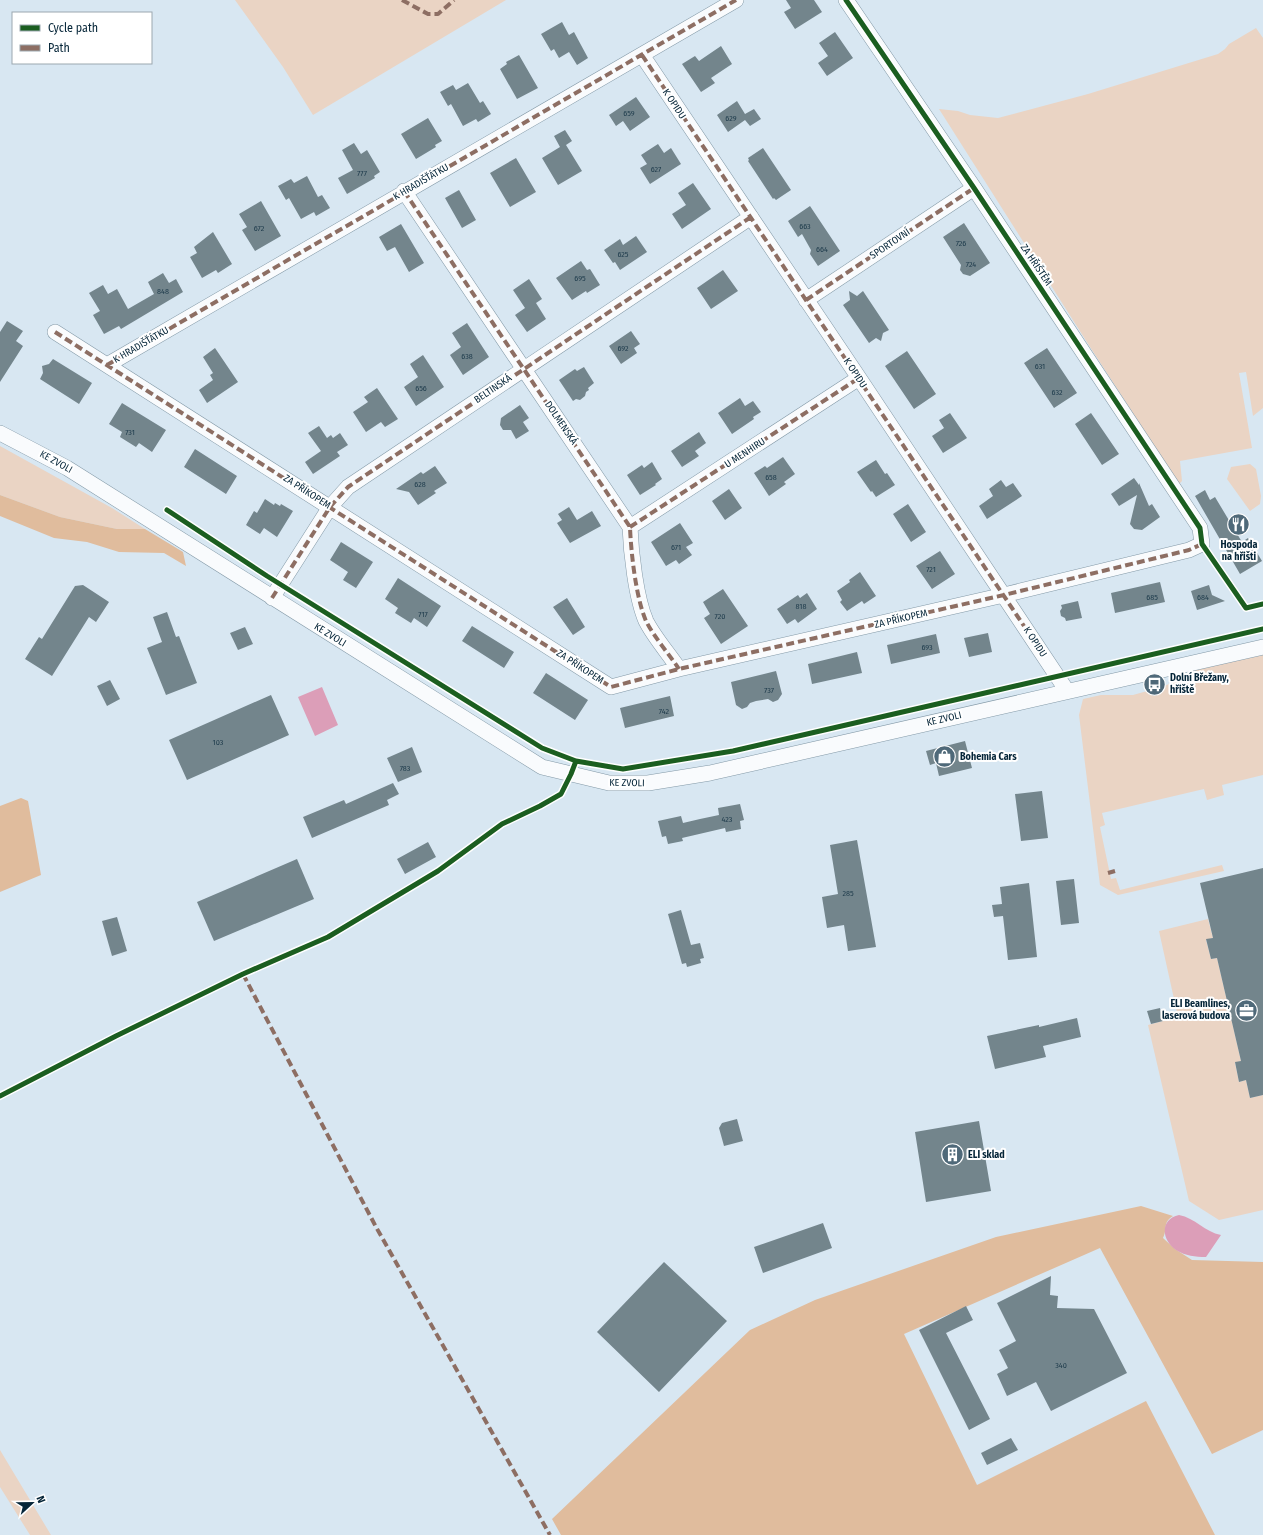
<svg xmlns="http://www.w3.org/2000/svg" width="1263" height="1535" font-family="'Fira Sans Condensed',sans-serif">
<rect width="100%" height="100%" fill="#d8e7f2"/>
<!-- green -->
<path fill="#ead4c4" d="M235,0H506L313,115L283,67Z
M1256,28L1263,38V408L1253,416L1246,372L1239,373L1252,448L1180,461L1182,481L1179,484L1090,347L939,109L958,111L970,115L998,118L1088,94L1218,54L1225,49L1229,44Z
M0,446L112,508L145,529H117L60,517L0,495Z
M1250,464L1256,469L1261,496L1260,504L1250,511L1227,479L1231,467Z
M1263,655V775L1222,785L1224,795L1207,800L1204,789L1102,813L1105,825L1100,827L1111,879L1116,878L1120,890L1222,865L1224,871L1118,895L1100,885L1079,715L1083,699L1101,695H1133L1165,686L1193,670Z
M1208,919L1213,938L1206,940L1211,959L1217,958L1241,1061L1235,1063L1239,1082L1246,1080L1250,1098L1263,1095V1210L1219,1220L1189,1201L1148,1025L1178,1017L1159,931Z
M0,1450L51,1535H30L0,1487Z"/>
<!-- forest -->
<path fill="#e0bc9d" d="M0,495L60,517L117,529H145L183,552L186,566L164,553L119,552L87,542L54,538L0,516Z
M21,798L28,801L41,875L0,892V806Z
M1141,1206L1173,1216C1162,1223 1168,1228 1163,1238L1175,1249L1192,1260L1263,1262V1430L1212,1454L1100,1248L904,1334L977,1485L1146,1401L1215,1535H561L552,1519L750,1330L815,1300L996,1237Z"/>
<!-- water -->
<path fill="#dc9eb8" d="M322,687L338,725L315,736L298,697Z
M1179,1215C1195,1218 1205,1232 1221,1235L1206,1257C1195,1257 1186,1256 1176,1250C1161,1240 1160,1219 1179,1215Z"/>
<!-- building -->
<path fill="#73858c" d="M786,0H814L822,12L795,29L784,12L791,8Z
M562,22L569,35L574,32L588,58L577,65L569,52L559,58L554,49L551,51L541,34Z
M835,32L853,58L827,76L818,63L828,56L819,43Z
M721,46L732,64L711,78L715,83L701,92L682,64L695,56L699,61Z
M519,55L538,88L517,99L500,69L507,64L506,62Z
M468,83L480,103L483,101L491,114L478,122L476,119L463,126L451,104L448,106L440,92L453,85L456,90Z
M636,97L650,117L630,131L623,121L616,126L609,115Z
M737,101L745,114L754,109L761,119L750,126L745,120L728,132L717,115Z
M428,118L442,141L435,145L436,147L416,159L401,134Z
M565,130L572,141L566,145L582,171L558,185L542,158L560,147L554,136Z
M354,143L361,154L367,150L380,172L374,176L375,178L347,194L338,178L353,170L342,150Z
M658,144L664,153L671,148L681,164L650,184L640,168L647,164L641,155Z
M763,148L791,190L776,200L774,198L773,199L748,161L749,160L748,158Z
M516,158L536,192L510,207L490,173Z
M307,176L318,197L322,195L330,208L316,216L314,212L301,219L289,198L286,200L278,186L291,179L294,183Z
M693,183L711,209L682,229L672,214L686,205L678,193Z
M459,190L476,220L462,228L445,198Z
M261,201L281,236L255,251L242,230L247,227L239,214Z
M810,206L840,251L818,266L810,254L811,250L802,234L798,237L788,221Z
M964,223L990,263L970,276L963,274L960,270L961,265L943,237Z
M401,224L424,263L409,272L395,247L387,251L379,237Z
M213,232L232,264L218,273L216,270L202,278L190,257L197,253L194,247Z
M636,236L647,252L620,270L615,262L613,263L604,250L620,239L623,245Z
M581,261L587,270L590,269L600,285L587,293L586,291L572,300L556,278Z
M723,270L738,291L711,309L697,288Z
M163,273L169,283L176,279L183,292L121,329L119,326L104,334L93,315L100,311L89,293L103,285L108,294L117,289L128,309L154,294L148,282Z
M529,279L542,299L536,303L546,319L527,332L515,315L525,308L513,290Z
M849,291L857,296L863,291L889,330L883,333L881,341L876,338L869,343L843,305L850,300Z
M7,321L23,331L16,341L23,346L0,382V332Z
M467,323L489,357L463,375L450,355L461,347L452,333Z
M631,331L640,344L634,348L637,353L621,364L609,346Z
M215,348L238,382L207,403L199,390L213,380L210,375L213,373L203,357Z
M1047,348L1077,393L1054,408L1024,363Z
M907,351L936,394L914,409L885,366Z
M423,355L444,387L416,406L404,387L418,377L410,364Z
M53,359L92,383L79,404L40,379L43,373L42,366L49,364Z
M584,367L594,383L588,388L589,390L586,392L585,396L580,400L576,399L573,401L559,380L575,369L577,371Z
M377,388L398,419L385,427L381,422L366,432L353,412L368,402L364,397Z
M740,398L745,406L753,401L761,412L753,417L754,419L732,434L718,413Z
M122,403L166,430L152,452L139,443L136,447L120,437L122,432L109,424Z
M520,405L529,418L523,422L529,431L516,439L511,430H503L500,425L501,418Z
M950,413L967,438L943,453L932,436L944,428L939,420Z
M1091,413L1119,454L1102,465L1075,424Z
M319,426L327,438L331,435L333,438L340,433L348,445L337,452L340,456L313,474L305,462L321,451L308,433Z
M699,432L706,443L695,451L699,456L682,467L671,451Z
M195,449L237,476L226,494L184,467Z
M783,457L795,474L784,482L786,484L769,496L754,473L765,466L767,468Z
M876,460L885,474L887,473L895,485L876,497L872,491L871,492L857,472Z
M652,462L662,479L655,484L656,485L640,495L627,475L642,465L644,468Z
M435,466L447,483L434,491L436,493L418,505L409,492L396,489L421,472L423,474Z
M1134,478L1139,485V483L1149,506L1152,504L1160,517L1142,530L1134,529L1130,524L1137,495L1119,506L1111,494Z
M1001,480L1006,487L1013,483L1022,496L987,519L979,506L993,496L989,489Z
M729,489L742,508L725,520L712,501Z
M1205,490L1210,500L1215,497L1242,542L1248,538L1262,561L1240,574L1195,496Z
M265,499L274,505L275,503L280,506L281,504L293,511L277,537L264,528L260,534L246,525L254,511L257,513Z
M908,504L926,532L911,542L893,514Z
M569,507L577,520L592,511L601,526L570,543L557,523L562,520L558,514Z
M680,523L693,543L686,547L692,555L679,564L676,560L666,566L651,542Z
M341,542L373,562L356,588L343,580L348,572L330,560Z
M940,551L955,574L932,589L916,566Z
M860,572L876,596L864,604L862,601L847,611L840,602L842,600L837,591L850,582L849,580Z
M398,578L441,606L427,627L414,618L411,623L395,613L398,608L385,599Z
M1160,582L1165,602L1115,613L1111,593Z
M83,585L109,602L96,622L89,617L52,676L25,659L39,637L42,639L75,586Z
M1209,585L1212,595L1225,601L1197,610L1191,591Z
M723,589L748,626L721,644L704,618L710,614L703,602Z
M807,593L817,609L798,623L795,619L787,624L777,609L798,595L800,598Z
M567,598L585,627L573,635L553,607Z
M1078,601L1082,618L1066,621L1065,618L1061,616L1060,611L1062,608L1061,605Z
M167,612L176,637L179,636L197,683L166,695L147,648L162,642L153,617Z
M472,626L514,652L504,668L462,641Z
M245,627L253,644L238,650L230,633Z
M988,633L992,652L969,657L964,638Z
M936,634L940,653L891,664L887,645Z
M857,652L862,673L812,684L808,664Z
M776,671L782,694L778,700L773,702L768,699L756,701L750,703L747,707L742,709L736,705L731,682Z
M546,673L588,700L575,720L533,693Z
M110,680L120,699L107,706L97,686Z
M271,695L289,735L187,780L169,740Z
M670,696L674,716L625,728L620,708Z
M965,741L972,768L939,776L936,763L930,765L926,751Z
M412,747L422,772L398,782L387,758Z
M393,783L399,794L387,800L389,805L312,838L303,817L344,800L346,804Z
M1042,791L1048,838L1021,841L1015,794Z
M740,804L744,820L740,821L741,829L726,832L725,828L682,838L683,841L668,844L666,836L662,837L658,821L681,816L683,823L700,819L719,815L718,808Z
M857,840L876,947L848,951L844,925L827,928L822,897L838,894L830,845Z
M428,842L436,857L405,874L397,859Z
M297,859L314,899L214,941L197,902Z
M1263,868V1095L1250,1098L1246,1080L1239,1082L1235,1062L1241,1061L1217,958L1211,959L1206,939L1213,938L1200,883Z
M1074,879L1079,923L1061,925L1056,881Z
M1029,883L1037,957L1008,960L1003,916L994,917L992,905L1002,904L1000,887Z
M681,910L691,945L700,943L704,958L700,959L701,963L687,967L686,963L682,964L668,914Z
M117,917L127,951L112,956L102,921Z
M1160,1008L1163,1021L1151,1024L1147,1011Z
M1077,1018L1081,1037L1043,1046L1046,1057L995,1069L987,1036L1039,1025V1027Z
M737,1119L743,1141L724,1146L719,1128L722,1123Z
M979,1121L991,1191L926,1202L915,1132Z
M823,1223L832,1248L763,1273L754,1247Z
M664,1262L727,1321L659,1392L597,1332Z
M1051,1276L1050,1295L1058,1296L1057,1308L1094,1309L1127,1373L1051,1411L1036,1382L1007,1396L997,1374L1008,1368L999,1350L1016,1341L997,1303Z
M966,1306L973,1320L946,1333L990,1419L969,1430L919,1330Z
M1011,1438L1018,1450L987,1465L981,1453Z"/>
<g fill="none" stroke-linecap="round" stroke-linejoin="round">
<defs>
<path id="minor" d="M642,55L859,378L1067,691
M404,191L630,527C631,553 636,598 646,621C654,637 669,654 679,669
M806,300L974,188
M55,332L611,687L679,669L1004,595L1189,550L1202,544L1200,528L974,188L846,0
M107,365L736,0
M0,433L67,468L542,767L609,783H648L710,773L1263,647
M630,527L859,378
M272,598L330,507L348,487L751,217"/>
</defs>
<!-- minor casing -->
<use href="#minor" stroke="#8399a7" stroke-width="16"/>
<!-- minor -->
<use href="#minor" stroke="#f9fbfd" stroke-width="15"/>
<!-- quiet -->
<path stroke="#8d6e63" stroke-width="4" stroke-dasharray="8 4" stroke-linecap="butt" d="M402,0L428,14H438L454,0
M642,55L1024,626
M404,191L630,527C631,553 636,598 646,621C654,637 669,654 679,669
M806,300L974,188
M55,332L611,687L679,669L1004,595L1189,550L1202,544V541
M107,365L736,0
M630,527L859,378
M272,598L330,507L348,487L751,217
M1108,873L1115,871
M243,974L376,1227L550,1535"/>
<defs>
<path id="cycleway" d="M846,0L974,188L1200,528L1202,544L1246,608L1263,604
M167,510L267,576L542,748L576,761
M0,1096L116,1036L243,974L328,937L438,871L502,824L540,806L561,794L571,774L576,761L623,769L733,751L1263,629"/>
</defs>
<!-- cycleway casing -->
<use href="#cycleway" stroke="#fff" stroke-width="8"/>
<!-- cycleway -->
<use href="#cycleway" stroke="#1b5e20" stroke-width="5"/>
</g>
<!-- icons -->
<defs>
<symbol id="restaurant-disc" viewBox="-11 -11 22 22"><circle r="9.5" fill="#4f6979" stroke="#fff"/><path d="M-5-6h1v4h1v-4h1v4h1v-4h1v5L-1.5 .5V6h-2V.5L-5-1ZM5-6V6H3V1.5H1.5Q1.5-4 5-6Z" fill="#fff"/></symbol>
<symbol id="bus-disc" viewBox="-11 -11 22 22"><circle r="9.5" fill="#4f6979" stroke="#fff"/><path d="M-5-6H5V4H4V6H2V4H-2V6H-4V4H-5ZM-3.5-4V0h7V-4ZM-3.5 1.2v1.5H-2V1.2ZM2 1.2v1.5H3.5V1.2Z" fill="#fff"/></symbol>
<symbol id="shop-disc" viewBox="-11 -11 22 22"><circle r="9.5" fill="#4f6979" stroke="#fff"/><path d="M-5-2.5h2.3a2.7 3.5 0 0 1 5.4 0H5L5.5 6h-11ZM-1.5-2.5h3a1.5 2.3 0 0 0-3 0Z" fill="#fff"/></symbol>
<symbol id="office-disc" viewBox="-11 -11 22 22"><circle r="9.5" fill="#4f6979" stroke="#fff"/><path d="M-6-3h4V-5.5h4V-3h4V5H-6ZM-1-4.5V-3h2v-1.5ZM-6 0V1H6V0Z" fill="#fff"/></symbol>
<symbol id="building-disc" viewBox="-11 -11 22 22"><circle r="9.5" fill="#4f6979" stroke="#fff"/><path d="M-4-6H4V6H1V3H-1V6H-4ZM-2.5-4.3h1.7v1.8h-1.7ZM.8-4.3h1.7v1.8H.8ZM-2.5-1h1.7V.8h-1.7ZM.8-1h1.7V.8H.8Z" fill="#fff"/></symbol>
</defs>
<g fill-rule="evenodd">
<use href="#restaurant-disc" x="1226" y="512" width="25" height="25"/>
<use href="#bus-disc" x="1142" y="672" width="25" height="25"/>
<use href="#shop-disc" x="932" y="744" width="25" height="25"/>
<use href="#office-disc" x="1234" y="998" width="25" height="25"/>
<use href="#building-disc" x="940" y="1142" width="25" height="25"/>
</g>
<g text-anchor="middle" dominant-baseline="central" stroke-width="4" stroke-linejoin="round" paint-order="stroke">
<!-- number labels -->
<g font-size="8" fill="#203d4d">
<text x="629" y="113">659</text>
<text x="731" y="118">629</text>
<text x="656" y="169">627</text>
<text x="362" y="173">777</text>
<text x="805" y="226">663</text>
<text x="259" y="228">672</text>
<text x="961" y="243">726</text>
<text x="822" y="249">664</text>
<text x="623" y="254">625</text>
<text x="971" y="264">724</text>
<text x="580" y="278">695</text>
<text x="163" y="291">848</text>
<text x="623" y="348">692</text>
<text x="467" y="356">638</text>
<text x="1040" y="366">631</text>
<text x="421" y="388">656</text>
<text x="1057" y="392">632</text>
<text x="130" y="432">731</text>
<text x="771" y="477">658</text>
<text x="420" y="484">628</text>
<text x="676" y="547">671</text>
<text x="931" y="569">721</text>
<text x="1152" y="597">685</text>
<text x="1203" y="597">684</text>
<text x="801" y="606">818</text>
<text x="423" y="614">717</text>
<text x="720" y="616">720</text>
<text x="927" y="647">693</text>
<text x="769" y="690">737</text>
<text x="664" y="711">742</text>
<text x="218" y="742">103</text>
<text x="405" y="768">783</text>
<text x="727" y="819">423</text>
<text x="848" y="893">285</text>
<text x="1061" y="1365">340</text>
</g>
<!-- street labels -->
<g font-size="10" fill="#052538" stroke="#fff">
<text transform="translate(674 104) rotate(56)">K OPIDU</text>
<text transform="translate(421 182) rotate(-30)">K HRADIŠŤÁTKU</text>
<text transform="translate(890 244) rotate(-34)">SPORTOVNÍ</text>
<text transform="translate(1036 265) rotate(56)">ZA HŘIŠTĚM</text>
<text transform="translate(141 345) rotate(-30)">K HRADIŠŤÁTKU</text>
<text transform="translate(855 373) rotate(56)">K OPIDU</text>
<text transform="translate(493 389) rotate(-34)">BELTINSKÁ</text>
<text transform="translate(561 423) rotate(56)">DOLMENSKÁ</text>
<text transform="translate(745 453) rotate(-33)">U MENHIRU</text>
<text transform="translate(56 462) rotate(29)">KE ZVOLI</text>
<text transform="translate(307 492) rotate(33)">ZA PŘÍKOPEM</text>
<text transform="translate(901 619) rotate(-13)">ZA PŘÍKOPEM</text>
<text transform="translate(330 635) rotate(32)">KE ZVOLI</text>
<text transform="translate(1035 642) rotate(57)">K OPIDU</text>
<text transform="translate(580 667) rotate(33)">ZA PŘÍKOPEM</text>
<text transform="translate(944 719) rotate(-13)">KE ZVOLI</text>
<text transform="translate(627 783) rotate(1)">KE ZVOLI</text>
</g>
<!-- poi labels -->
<g font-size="10" font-weight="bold" fill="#052538" stroke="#fff" text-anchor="start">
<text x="1239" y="545" text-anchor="middle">Hospoda<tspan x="1239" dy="12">na hřišti</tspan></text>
<text x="1170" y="678">Dolní Břežany,<tspan x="1170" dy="12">hřiště</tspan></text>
<text x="960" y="757">Bohemia Cars</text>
<text x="1230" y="1004" text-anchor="end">ELI Beamlines,<tspan x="1230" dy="12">laserová budova</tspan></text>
<text x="968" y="1155">ELI sklad</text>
</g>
</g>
<!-- legend -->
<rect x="12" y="12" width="140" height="52" fill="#ffffff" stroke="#9ba8af"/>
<rect x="20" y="25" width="20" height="6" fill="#1b5e20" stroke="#9ba8af"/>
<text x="48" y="32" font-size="12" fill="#052538">Cycle path</text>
<rect x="20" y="45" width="20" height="6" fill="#8d6e63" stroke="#9ba8af"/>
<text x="48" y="52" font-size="12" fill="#052538">Path</text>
<!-- north arrow -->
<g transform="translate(32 1503) rotate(68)" stroke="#ffffff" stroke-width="3" paint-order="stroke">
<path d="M0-3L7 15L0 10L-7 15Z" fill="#052538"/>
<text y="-6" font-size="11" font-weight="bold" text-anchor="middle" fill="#052538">N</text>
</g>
</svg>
